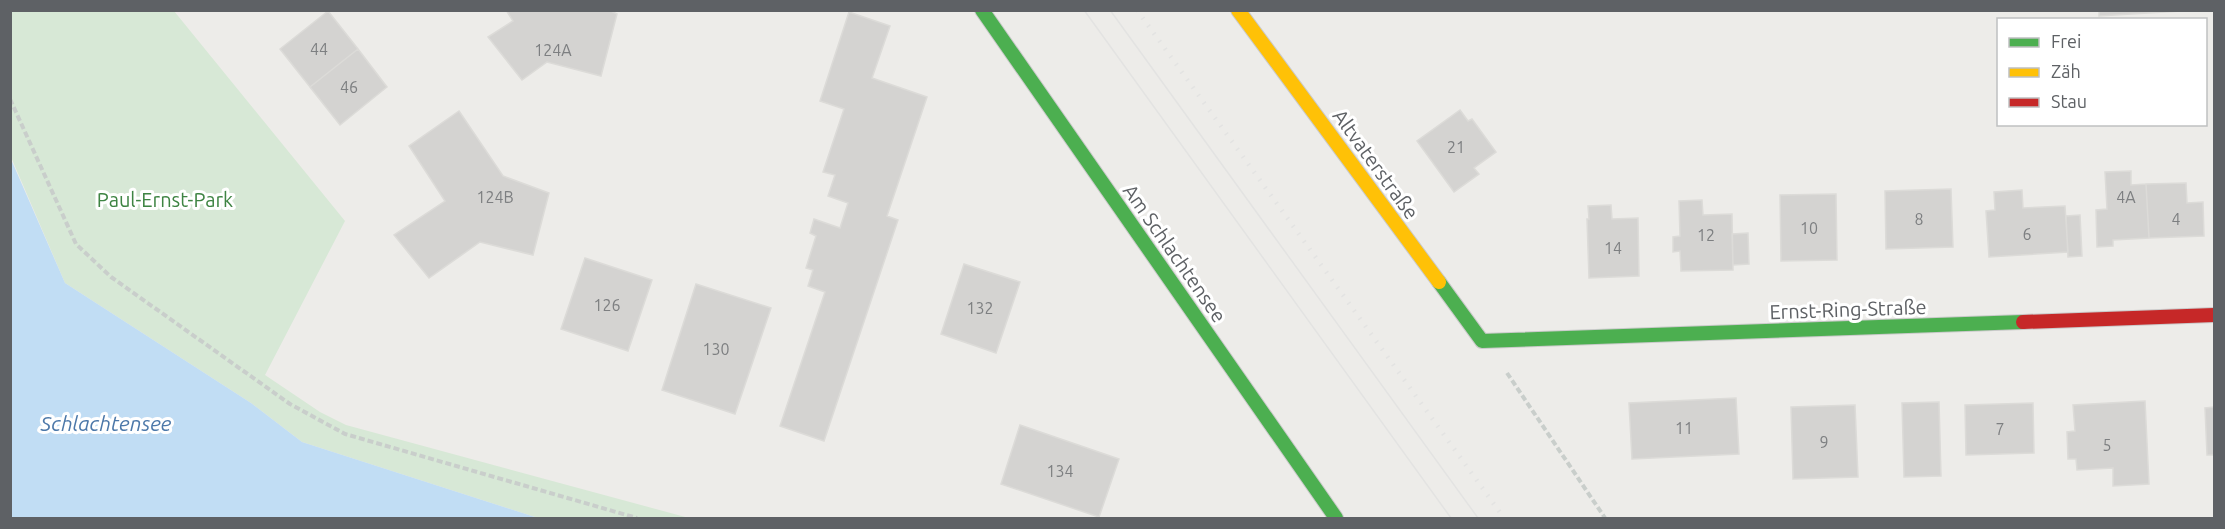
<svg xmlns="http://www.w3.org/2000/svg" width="2225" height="529" font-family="Ubuntu,sans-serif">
<rect width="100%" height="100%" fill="#edece9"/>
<!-- green -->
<path fill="#d7e8d6" d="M10,11H174L345,221L265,375L320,412L346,425L689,518H538L302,442L251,403L65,283L11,157Z"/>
<!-- water -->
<path fill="#c1ddf4" d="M10,157L65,283L251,403L302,442L538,518H11Z"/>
<!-- building -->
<path fill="#d4d3d1" stroke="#dcdbd8" stroke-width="1.5" d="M506,10H609L617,14L601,76L547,62L522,80L488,37L513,21Z
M2099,10H2181V11L2099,16Z
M328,11L358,49L310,87L280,49Z
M849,12L890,26L872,78L927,97L887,216L898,220L824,441L780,426L825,292L808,286L813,270L806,268L816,236L810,233L814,219L840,228L848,203L828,196L835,175L823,172L844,109L820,101Z
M358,49L387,87L340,125L310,87Z
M1460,110L1468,121L1472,119L1496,152L1474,168L1479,174L1454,192L1417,141Z
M459,111L503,176L549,193L533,255L480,242L429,278L394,235L445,201L409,146Z
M2131,171V185L2146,184L2149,238L2113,240V246L2097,247L2096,210L2107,209L2105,172Z
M2186,183L2187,203L2203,202L2204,236L2149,238L2146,184Z
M1951,189L1953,247L1886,249L1885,191Z
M2022,190L2023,208L2065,206L2068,252L1989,257L1986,211L1995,210L1994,192Z
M1836,194L1837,260L1781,261L1780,195Z
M1702,200L1703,215L1732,214L1733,270L1681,271L1680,251L1673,252V237L1680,236L1679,201Z
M1611,205L1612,219L1638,218L1639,276L1589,278L1587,219H1589L1588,206Z
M2080,215L2082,256L2068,257L2066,216Z
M1748,233L1749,264L1733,265L1732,234Z
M585,258L652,280L628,351L561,329Z
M964,264L1020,282L996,353L941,334Z
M696,284L771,308L735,414L662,390Z
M1736,398L1739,454L1632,459L1629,403Z
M2145,401L2149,484L2113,486V468L2077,470L2076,459H2068L2067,432L2075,431L2073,405Z
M1939,402L1941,476L1904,477L1902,403Z
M2033,403L2034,453L1966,455L1965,405Z
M1855,405L1858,477L1793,479L1791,407Z
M2214,407V455H2207L2205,408Z
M1020,425L1119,459L1099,517L1001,484Z"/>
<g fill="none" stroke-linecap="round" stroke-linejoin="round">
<defs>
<path id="fast" d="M982,10L1336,518
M1439,282L1482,341L2023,322"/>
<path id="slow" d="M1238,10L1439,282"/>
<path id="jam" d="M2023,322L2214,315"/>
</defs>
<!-- fast casing -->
<use href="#fast" stroke="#cacaca" stroke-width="16"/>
<!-- slow casing -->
<use href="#slow" stroke="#cacaca" stroke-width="16"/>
<!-- jam casing -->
<use href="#jam" stroke="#cacaca" stroke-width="16"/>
<!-- path -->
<path stroke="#c9cecb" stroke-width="4" stroke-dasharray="6 3" stroke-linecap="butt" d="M10,99L76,244L111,277L290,404L345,434L637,518
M1507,373L1605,518"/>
<!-- fast -->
<use href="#fast" stroke="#4caf50" stroke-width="14"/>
<!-- slow -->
<use href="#slow" stroke="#ffc107" stroke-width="14"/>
<!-- jam -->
<use href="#jam" stroke="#c62828" stroke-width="14"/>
<!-- tram -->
<path stroke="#e3e3e2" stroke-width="1.5" d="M1084,10L1451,518
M1110,10L1478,518"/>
<!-- rail -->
<path stroke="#e3e3e2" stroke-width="4.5" stroke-dasharray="1.5 8" stroke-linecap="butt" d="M1137,10L1504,518"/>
</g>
<g text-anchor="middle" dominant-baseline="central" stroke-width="6" stroke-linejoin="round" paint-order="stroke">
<!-- number labels -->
<g font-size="16" fill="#7d7f81">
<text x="319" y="49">44</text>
<text x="553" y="50">124A</text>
<text x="349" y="87">46</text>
<text x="1456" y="147">21</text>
<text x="495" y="197">124B</text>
<text x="2126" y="197">4A</text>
<text x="1919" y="219">8</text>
<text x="2176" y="219">4</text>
<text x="1809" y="228">10</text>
<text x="2027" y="234">6</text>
<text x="1706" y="235">12</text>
<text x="1613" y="248">14</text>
<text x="607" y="305">126</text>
<text x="980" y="308">132</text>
<text x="716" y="349">130</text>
<text x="1684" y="428">11</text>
<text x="2000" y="429">7</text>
<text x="1824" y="442">9</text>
<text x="2107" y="445">5</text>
<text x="1060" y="471">134</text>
</g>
<!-- street labels -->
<g font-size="20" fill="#5e6165" stroke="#fff">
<text transform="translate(1376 164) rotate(54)">Altvaterstraße</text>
<text transform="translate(1175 253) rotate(55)">Am Schlachtensee</text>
<text transform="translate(1848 309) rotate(-2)">Ernst-Ring-Straße</text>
</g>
<!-- park labels -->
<g font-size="20" fill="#3e8443" stroke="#fff">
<text x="165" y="199">Paul-Ernst-Park</text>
</g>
<!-- water labels -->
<g font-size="21" font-style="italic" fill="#4c78a9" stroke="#fff">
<text x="106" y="423">Schlachtensee</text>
</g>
</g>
<!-- border -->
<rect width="2225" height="529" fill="none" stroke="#5e6165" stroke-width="24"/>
<!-- legend -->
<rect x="1997" y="18" width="210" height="108" fill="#ffffff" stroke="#bfc0c1" stroke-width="1.5"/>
<rect x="2009" y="38" width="30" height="9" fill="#4caf50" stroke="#bfc0c1" stroke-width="1.5"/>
<text x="2051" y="48" font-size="18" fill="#5e6165">Frei</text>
<rect x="2009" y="68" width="30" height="9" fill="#ffc107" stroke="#bfc0c1" stroke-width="1.5"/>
<text x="2051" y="78" font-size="18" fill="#5e6165">Zäh</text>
<rect x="2009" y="98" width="30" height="9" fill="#c62828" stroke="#bfc0c1" stroke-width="1.5"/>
<text x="2051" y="108" font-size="18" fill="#5e6165">Stau</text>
</svg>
